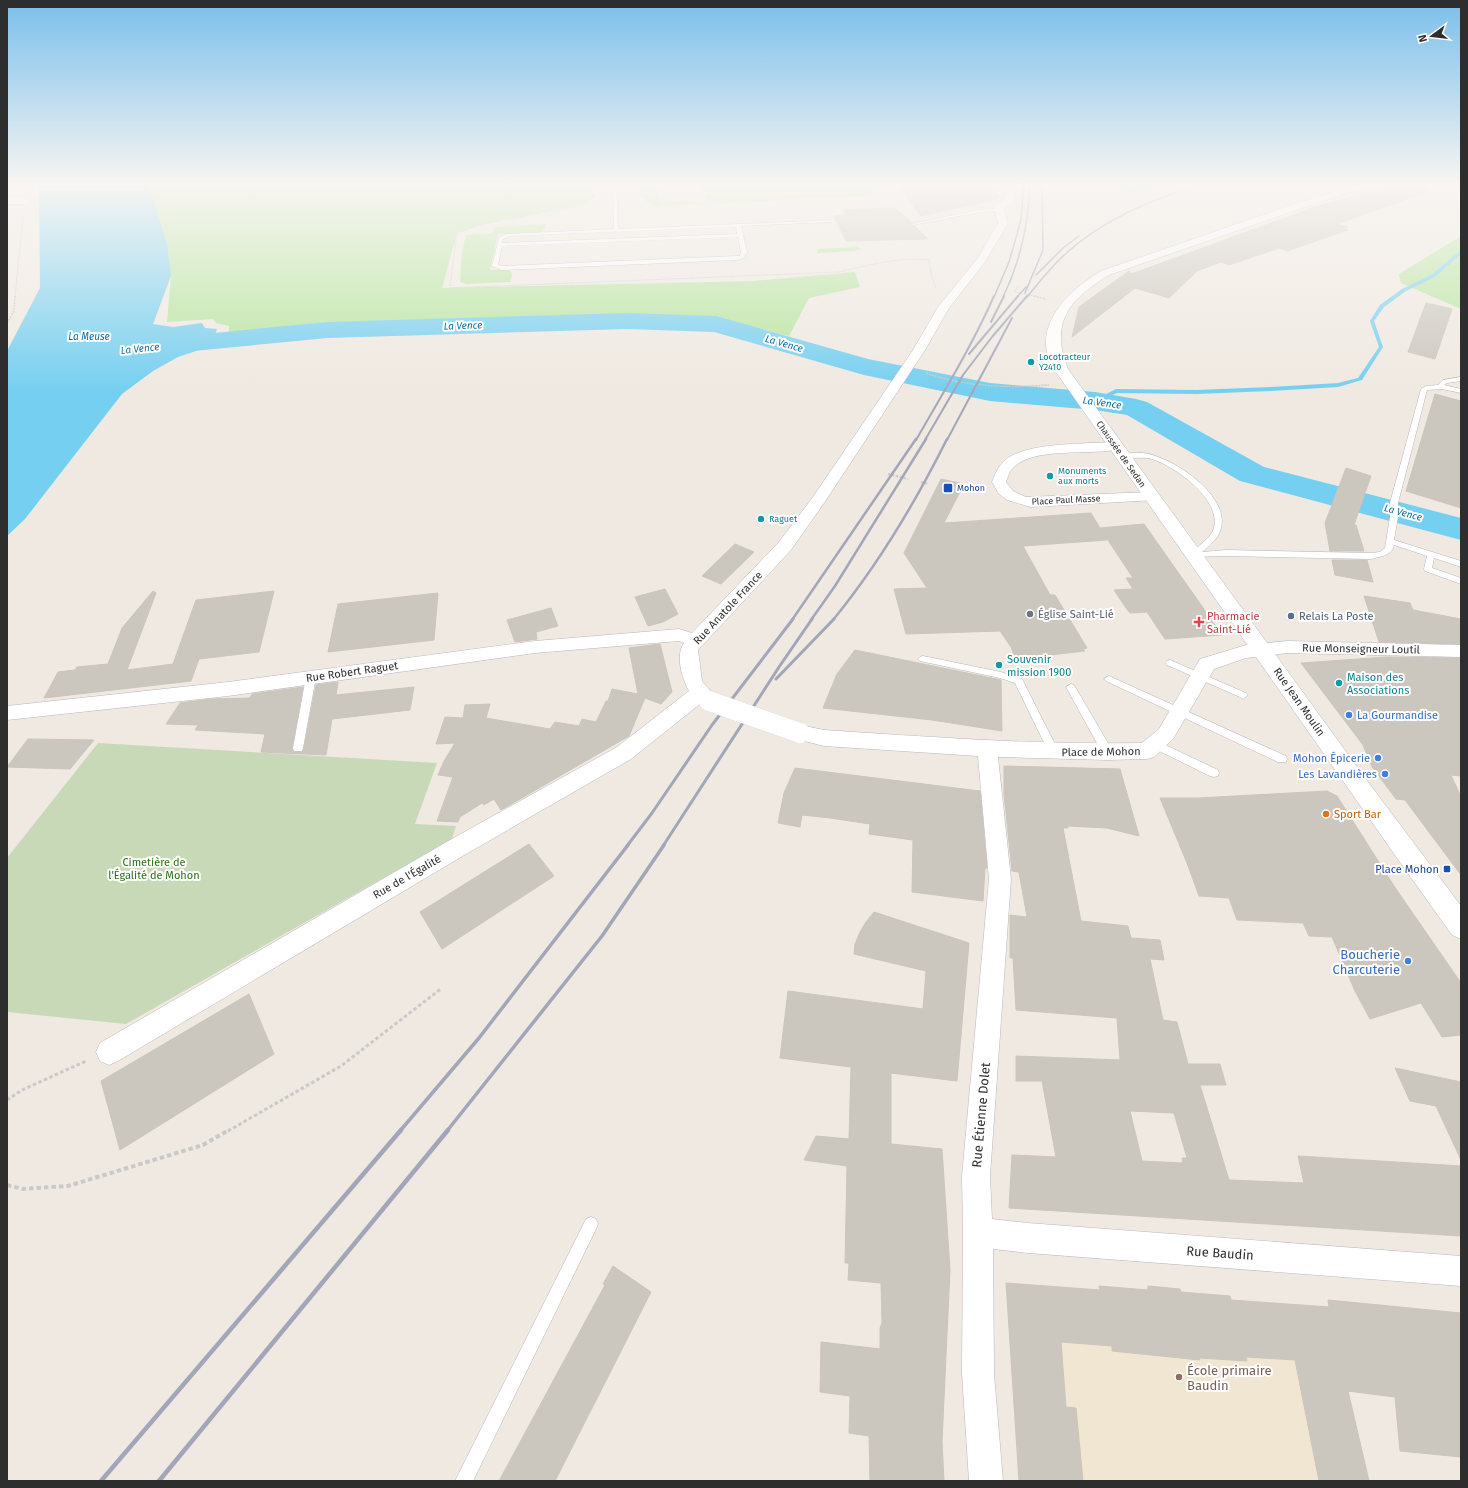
<svg xmlns="http://www.w3.org/2000/svg" width="1468" height="1488" font-family="'Fira Sans',sans-serif">
<rect width="100%" height="100%" fill="#efe9e1"/>
<!-- education -->
<path fill="#f0e6d1" d="M1006,1283L1100,1290L1099,1286L1148,1290V1286L1180,1289L1182,1292L1230,1296L1231,1300L1330,1307L1348,1391L1370,1481H1019Z"/>
<!-- green -->
<path fill="#b6e59e" d="M148,183H586L595,196L586,204L480,225L457,233L442,288L754,281L855,272L860,287L809,298L789,336L713,317L350,324L229,333V326L216,323L213,319L167,322L171,276Z
M641,183H656L659,202L698,201L706,204L655,206L645,201L644,197H640L639,184Z
M702,183H866L873,193L865,196L845,197V198H815L717,204L706,199L701,187Z
M1095,183H1169L1133,193Z
M547,224L542,232L498,234L490,270L509,269L512,275L510,282L467,284L460,282L462,252L466,235L493,233L494,227Z
M1461,236V309L1401,283L1399,274Z
M857,247L861,249L854,251L817,253V250L819,249Z"/>
<!-- cemetery -->
<path fill="#c8d9b8" d="M98,743L437,763L415,824L456,826L452,839L126,1024L7,1012V858Z"/>
<!-- water -->
<path fill="#75cff0" d="M39,183H148L167,244L171,276L153,324L173,327L202,323L205,328L217,329L211,346L178,357L153,371L122,394L25,519L7,536V351L40,288Z"/>
<g fill="none" stroke-linecap="round" stroke-linejoin="round">
<!-- stream -->
<path fill="#75cff0" fill-rule="evenodd" d="M1460,251H1461V254L1435,277L1406,291L1384,307L1374,321L1383,347L1362,380L1338,387L1271,391L1196,394L1117,393L1097,402L1092,401L1116,389L1196,390L1271,387L1338,383L1358,378L1379,347L1370,321L1380,305L1402,289L1431,275Z"/>
<!-- river -->
<path fill="#75cff0" fill-rule="evenodd" d="M627,313L716,316L868,359L990,383L1095,392L1136,399L1147,402L1264,467L1461,518V540L1240,481L1127,415L1095,410L990,401L864,375L714,332L627,329L328,338L151,355L141,353L137,347L141,341L151,339L328,322Z"/>
</g>
<!-- building -->
<path fill="#cbc7bf" stroke="#cbc5ba" fill-rule="evenodd" d="M945,183H985L1001,198L921,216L897,185Z
M1404,183H1424L1427,192L1337,224L1348,227L1344,229L1348,230L1287,251L1279,248L1229,265L1221,262L1197,271L1169,298L1135,288L1072,337L1079,307L1129,271L1131,274L1318,206Z
M895,208L911,222L910,225L915,226L928,239L846,241L834,216L846,215L843,210Z
M1426,303L1452,309L1435,359L1408,352Z
M1435,394L1461,401V508L1406,491Z
M1346,468L1371,476L1354,525H1356L1364,551H1330L1325,523Z
M941,479L964,484L944,523L1091,513L1107,540L1023,546L1050,595H1055L1087,648L1083,649L1085,651L1015,659L1011,647L1000,631L906,634L894,589L927,588L904,553Z
M1144,524L1199,602L1222,635L1165,639L1147,612L1130,613L1126,608L1114,590L1133,589L1126,578H1133L1100,528Z
M735,544L754,552L721,584L702,576Z
M1332,560H1367L1373,582L1335,575Z
M665,589L678,614L663,622L648,626L635,597Z
M153,591L156,593L127,670L173,664L196,600L274,591L259,652L199,659L191,681L44,698L58,672L75,670L77,667L108,664L122,628Z
M438,593L434,640L328,652L338,604Z
M1364,596L1410,603L1413,610L1461,619V644L1379,642Z
M551,608L558,626L536,632L537,639L515,642L507,620Z
M660,644L672,692L661,704L645,698L629,736L501,810L494,799L484,805L482,803L460,817L458,822L437,821L453,777L438,775L444,761L455,743L436,744L445,717L463,718L465,705L490,704L486,718L550,729L555,722L579,726L582,719L596,722L606,701H608L612,689L638,694L629,648Z
M855,650L1001,680L1002,731L932,720L823,708L837,674Z
M1387,657L1461,658V776L1451,775L1461,797V875L1405,800L1396,799L1372,767L1363,745L1301,663Z
M338,682L336,695L414,687L410,710L332,719L326,755L261,752L265,734L195,730L198,725L166,724L180,703L211,699L250,698L252,694L303,687L292,748L293,752H302L304,748L316,685Z
M28,739L94,740L70,769L7,767Z
M1004,766L1120,769L1139,836L1107,828L1067,826L1068,828H1063L1081,921L1128,926L1131,938L1160,940L1164,960L1150,959L1163,1020L1177,1022L1188,1064H1220L1226,1085H1200L1229,1180L1304,1183L1298,1156L1461,1166V1236L1009,1208L1012,1155L1056,1157L1042,1081H1016V1056L1120,1060L1117,1018L1016,1010L1013,958H1010V915L1027,917L1019,872L1012,871L1004,794ZM1130,1111L1174,1113L1187,1158H1182L1183,1163L1142,1161Z
M795,768L980,791L987,868H985L983,901L912,892L913,840L869,834L870,824L830,818L802,815L800,827L778,823L784,793Z
M1327,791L1337,796L1394,886L1461,983V1035L1442,1037L1421,1003L1370,1019L1355,991L1332,937L1309,936L1303,923L1237,920L1229,898L1199,896L1187,863L1160,798H1198Z
M529,844L554,876L442,949L420,912Z
M874,912L969,943L957,1081L891,1073V1144L942,1149L950,1270L942,1442L944,1481H870L869,1436L849,1433L850,1396L820,1392L821,1342L880,1349V1328L882,1323L881,1283L848,1280L849,1263H845L847,1166L804,1160L816,1136L849,1139L851,1067L780,1058L788,991L923,1009L926,971L854,954L855,944L860,932L866,922Z
M249,994L274,1054L120,1150L101,1081Z
M1395,1068L1461,1082V1160L1436,1106L1410,1101Z
M613,1266L651,1292L555,1481H499L605,1285L603,1284Z
M1006,1283L1100,1290L1099,1286L1148,1290V1286L1180,1289L1181,1292L1230,1296L1231,1300L1329,1307L1328,1300L1461,1313V1457L1400,1451L1395,1397L1348,1391L1369,1481H1319L1295,1360L1246,1357L1247,1361L1199,1358L1200,1360L1112,1351V1346L1061,1342L1066,1407L1076,1408L1083,1481H1019Z"/>
<g fill="none" stroke-linecap="round" stroke-linejoin="round">
<defs>
<path id="service" d="M534,183H559L557,184Z
M616,183H623L617,187L618,229L833,220L835,221L833,222L741,226L747,252L744,258L737,260L502,270L492,266L499,238L506,234L614,229L613,187ZM736,227L737,234L502,243L503,239L509,236ZM738,237L741,252L740,256H737L502,266L498,265L502,246Z
M999,209L1001,211L979,212L913,225L911,224L979,210Z
M1461,377V381L1447,383L1444,385L1461,389V393L1442,389L1427,390L1398,503V517L1394,540L1461,561V567L1434,558L1432,568L1461,578V584L1425,571L1424,569L1427,556L1394,545C1392,556 1379,557 1370,559L1226,556L1191,557V553C1198,546 1211,538 1214,528C1221,499 1176,467 1152,459C1143,456 1125,460 1119,456C1123,453 1127,454 1131,453C1140,452 1149,453 1158,457C1182,465 1229,498 1221,528C1219,538 1209,546 1202,552L1226,550L1370,553L1380,552L1385,548L1390,517V503L1421,389L1426,386L1438,385L1443,380Z
M923,656L1001,672L1022,679L1059,752L1058,755H1050L1015,683L1000,678L920,661L918,659L920,657Z
M1170,660L1246,693L1248,695L1243,699L1240,697L1167,665L1165,663L1167,661Z
M311,674L316,677L303,748L302,751H294L293,748L306,677Z
M1109,676L1286,756L1287,759L1286,762H1278L1106,681L1104,679Z
M1071,684L1074,685L1112,750L1113,753L1112,756H1104L1066,687Z
M1155,740L1218,770L1219,773L1218,776L1214,777L1210,776L1151,747L1150,744L1151,741Z
M591,1217L596,1219L598,1224L596,1229L473,1481H455L586,1219Z"/>
<path id="minor" d="M1008,183H1016L1014,199L1004,209L1008,223L985,262L949,308L925,350L824,503L791,550L698,650L702,681L719,701L716,706L709,708L700,704L631,759L466,854L118,1061L109,1065L100,1061L96,1052L100,1043L450,840L617,747L689,691C682,678 675,656 684,643L679,641L535,653L228,696L7,720V706L228,682L535,641L679,629L692,633L779,542L813,497L913,350L938,307L977,259L998,223L994,208L1005,198Z
M7,198H25L30,201L25,204H7Z
M1115,442L1120,443L1122,446L1120,449C1092,456 1033,446 1013,468C1009,472 1008,477 1006,482L1013,491L1026,497L1151,492L1156,494L1159,497L1156,500L1031,507L1007,500L999,494L992,482C995,474 998,467 1004,461C1024,442 1087,444 1115,442Z
M1287,641L1461,645V657L1287,653L1246,658L1214,669L1173,739L1154,757L1147,759L1107,760L998,757L1011,879L990,1176L992,1219L1028,1223L1461,1256V1286L1028,1253L993,1249L994,1374L1003,1481H969L962,1374L963,1232L962,1176L989,879L978,756L824,746L793,738L790,733L793,728L800,725L824,730C930,737 1036,745 1142,743L1159,729L1200,659L1246,645Z"/>
<path id="secondary" d="M1363,183H1380L1378,185L1353,191L1305,207L1109,275C1070,299 1049,322 1068,369L1368,782L1461,906V939L1452,935L1402,865L1056,372C1027,330 1067,291 1101,271L1297,203Z"/>
</defs>
<!-- service casing -->
<use href="#service" stroke="#b4b7c1" stroke-width="1"/>
<!-- minor casing -->
<use href="#minor" stroke="#b4b7c1" stroke-width="1"/>
<!-- secondary casing -->
<use href="#secondary" stroke="#b4b7c1" stroke-width="1"/>
<!-- path-far4 -->
<path stroke="#c9c9c9" stroke-width="1" stroke-dasharray="1.5 1" stroke-linecap="butt" d="M510,219L586,204L595,196L596,183
M501,221L480,225L457,233L450,288L839,272C868,265 899,257 929,260L932,278L936,288
M1018,286L1015,292L1038,297
M15,297L23,217"/>
<!-- path-far3 -->
<path stroke="#c9c9c9" stroke-width="1.5" stroke-dasharray="2 1" stroke-linecap="butt" d="M1034,296L1046,299
M7,323L14,311L15,296
M926,373C967,387 1006,388 1049,385"/>
<!-- path-far2 -->
<path stroke="#c9c9c9" stroke-width="2" stroke-dasharray="2.5 1.5" stroke-linecap="butt" d="M888,474L908,479
M921,482L928,484"/>
<!-- path-far1 -->
<path stroke="#c9c9c9" stroke-width="3" stroke-dasharray="3.5 2.5" stroke-linecap="butt" d="M7,1100L22,1090L86,1061
M228,1131L341,1066L442,988"/>
<!-- path -->
<path stroke="#c9c9c9" stroke-width="4" stroke-dasharray="4.5 3" stroke-linecap="butt" d="M7,1185L23,1189L68,1186L203,1145L229,1130"/>
<!-- service -->
<use href="#service" fill="#fff" fill-rule="evenodd"/>
<!-- minor -->
<use href="#minor" fill="#fff" fill-rule="evenodd"/>
<!-- secondary -->
<use href="#secondary" fill="#fff" fill-rule="evenodd"/>
<!-- rail-far5 -->
<path stroke="#a3a6b8" stroke-width="1.5" d="M1036,275L1063,248L1079,236
M1025,293L1043,250L1042,183
M994,297L1009,262L1021,220L1024,183
M1003,297C1021,260 1029,224 1030,183
M1017,297L1026,287
M1027,297C1037,285 1047,272 1059,260C1099,220 1153,199 1206,183"/>
<!-- rail-far4 -->
<path stroke="#a3a6b8" stroke-width="2" d="M991,322L1004,296
M969,354L1018,296
M916,440C943,393 972,346 994,296
M925,440L963,375L992,337L1027,296
M947,440L1012,318"/>
<!-- rail-far3 -->
<path stroke="#a3a6b8" stroke-width="2.5" d="M792,620L916,439
M811,620L835,586L926,439
M833,620C878,565 915,503 947,439"/>
<!-- rail-far2 -->
<path stroke="#a3a6b8" stroke-width="3" d="M776,679L834,619
M627,846L652,813L712,725L793,619
M663,846L779,667L812,619"/>
<!-- rail-far1 -->
<path stroke="#a3a6b8" stroke-width="3.5" d="M400,1131L479,1038L628,845
M447,1131L602,936L664,845"/>
<!-- rail -->
<path stroke="#a3a6b8" stroke-width="4.5" d="M101,1481L401,1130
M159,1481L448,1130"/>
<defs>
<path id="minor-bridge" d="M709,701L800,733"/>
</defs>
<!-- minor-bridge casing -->
<use href="#minor-bridge" stroke="#b4b7c1" stroke-width="20" stroke-linecap="butt"/>
<!-- minor-bridge -->
<use href="#minor-bridge" stroke="#fff" stroke-width="20"/>
</g>
<!-- sky -->
<linearGradient id="sky" x2="0" y2="1"><stop stop-color="#7abfeb"/><stop offset="0.47" stop-color="#f8f5f2"/><stop offset="1" stop-color="#f8f5f2" stop-opacity="0"/></linearGradient>
<rect width="1468" height="391" fill="url(#sky)"/>
<!-- markers -->
<g fill="#0f9aa8" stroke="#fff" stroke-width="1.5">
<circle cx="1031" cy="362" r="4"/>
<circle cx="1050" cy="476" r="4"/>
<circle cx="761" cy="519" r="4"/>
<circle cx="999" cy="665" r="4"/>
<circle cx="1339" cy="683" r="4"/>
</g>
<g fill="#1a4fb4" stroke="#fff" stroke-width="1.5">
<rect x="943" y="483" width="10" height="10" rx="2"/>
<rect x="1443" y="865" width="8" height="8" rx="2"/>
</g>
<circle fill="#6b7280" stroke="#fff" stroke-width="1.5" cx="1030" cy="614" r="4"/>
<circle fill="#5c6f8a" stroke="#fff" stroke-width="1.5" cx="1291" cy="616" r="4"/>
<path fill="#e0444e" stroke="#fff" stroke-width="1.5" d="M1197 616h4v4h4v4h-4v4h-4v-4h-4v-4h4z"/>
<g fill="#3f7fe0" stroke="#fff" stroke-width="1.5">
<circle cx="1349" cy="715" r="4"/>
<circle cx="1378" cy="758" r="4"/>
<circle cx="1385" cy="774" r="4"/>
<circle cx="1408" cy="961" r="4"/>
</g>
<circle fill="#e8710a" stroke="#fff" stroke-width="1.5" cx="1326" cy="814" r="4"/>
<circle fill="#8d6e63" stroke="#fff" stroke-width="1.5" cx="1179" cy="1377" r="4"/>
<g text-anchor="middle" dominant-baseline="central" stroke-width="4" stroke-linejoin="round" paint-order="stroke">
<!-- far-culture labels -->
<g font-size="9" fill="#0d838f" stroke="#fff" text-anchor="start">
<text x="1039" y="357">Locotracteur<tspan x="1039" dy="10">Y2410</tspan></text>
<text x="1058" y="471">Monuments<tspan x="1058" dy="10">aux morts</tspan></text>
<text x="769" y="519">Raguet</text>
</g>
<!-- far-street labels -->
<g font-size="9" fill="#2e2e2e" stroke="#fff">
<text transform="translate(1121 454) rotate(55)">Chaussée de Sedan</text>
<text transform="translate(1066 500) rotate(-3)">Place Paul Masse</text>
</g>
<!-- far-transit labels -->
<g font-size="9" fill="#164399" stroke="#fff" text-anchor="start">
<text x="957" y="488">Mohon</text>
</g>
<!-- far-water labels -->
<g font-size="10" font-style="italic" fill="#0d6fa3" stroke="#fff">
<text transform="translate(463 326) rotate(-2)">La Vence</text>
<text x="89" y="337">La Meuse</text>
<text transform="translate(784 344) rotate(16)">La Vence</text>
<text transform="translate(140 349) rotate(-6)">La Vence</text>
<text transform="translate(1102 403) rotate(8)">La Vence</text>
<text transform="translate(1403 513) rotate(15)">La Vence</text>
</g>
<!-- street labels -->
<g font-size="11" fill="#2e2e2e" stroke="#fff">
<text transform="translate(728 608) rotate(-47)">Rue Anatole France</text>
<text transform="translate(1361 649) rotate(1)">Rue Monseigneur Loutil</text>
<text transform="translate(352 672) rotate(-8)">Rue Robert Raguet</text>
<text transform="translate(1299 702) rotate(55)">Rue Jean Moulin</text>
<text transform="translate(1101 752) rotate(-1)">Place de Mohon</text>
<text transform="translate(407 877) rotate(-30)">Rue de l'Égalité</text>
</g>
<!-- worship labels -->
<g font-size="11" fill="#5b616d" stroke="#fff" text-anchor="start">
<text x="1038" y="614">Église Saint-Lié</text>
</g>
<!-- health labels -->
<g font-size="11" fill="#be3a42" stroke="#fff" text-anchor="start">
<text x="1207" y="616">Pharmacie<tspan x="1207" dy="13">Saint-Lié</tspan></text>
</g>
<!-- service labels -->
<g font-size="11" fill="#4e5e75" stroke="#fff" text-anchor="start">
<text x="1299" y="616">Relais La Poste</text>
</g>
<!-- culture labels -->
<g font-size="11" fill="#0d838f" stroke="#fff" text-anchor="start">
<text x="1007" y="659">Souvenir<tspan x="1007" dy="13">mission 1900</tspan></text>
<text x="1347" y="677">Maison des<tspan x="1347" dy="13">Associations</tspan></text>
</g>
<!-- shop labels -->
<g font-size="11" fill="#366cbe" stroke="#fff" text-anchor="end">
<text x="1357" y="715" text-anchor="start">La Gourmandise</text>
<text x="1370" y="758">Mohon Épicerie</text>
<text x="1377" y="774">Les Lavandières</text>
</g>
<!-- food labels -->
<g font-size="11" fill="#c56008" stroke="#fff" text-anchor="start">
<text x="1334" y="814">Sport Bar</text>
</g>
<!-- park labels -->
<g font-size="11" fill="#2c6e1b" stroke="#fff">
<text x="154" y="862">Cimetière de<tspan x="154" dy="13">l'Égalité de Mohon</tspan></text>
</g>
<!-- transit labels -->
<g font-size="11" fill="#164399" stroke="#fff" text-anchor="end">
<text x="1439" y="869">Place Mohon</text>
</g>
<!-- near-shop labels -->
<g font-size="13" fill="#366cbe" stroke="#fff" text-anchor="end">
<text x="1400" y="954">Boucherie<tspan x="1400" dy="15">Charcuterie</tspan></text>
</g>
<!-- near-street labels -->
<g font-size="13" fill="#2e2e2e" stroke="#fff">
<text transform="translate(981 1115) rotate(-85)">Rue Étienne Dolet</text>
<text transform="translate(1220 1253) rotate(4)">Rue Baudin</text>
</g>
<!-- near-education labels -->
<g font-size="13" fill="#785e54" stroke="#fff" text-anchor="start">
<text x="1187" y="1370">École primaire<tspan x="1187" dy="15">Baudin</tspan></text>
</g>
</g>
<!-- border -->
<rect width="1468" height="1488" fill="none" stroke="#2e2e2e" stroke-width="16"/>
<!-- north arrow -->
<g transform="translate(1432 36) rotate(255)" stroke="#ffffff" stroke-width="3" paint-order="stroke">
<path d="M0-3L7 15L0 10L-7 15Z" fill="#2e2e2e"/>
<text y="-6" font-size="11" font-weight="bold" text-anchor="middle" fill="#2e2e2e">N</text>
</g>
</svg>
